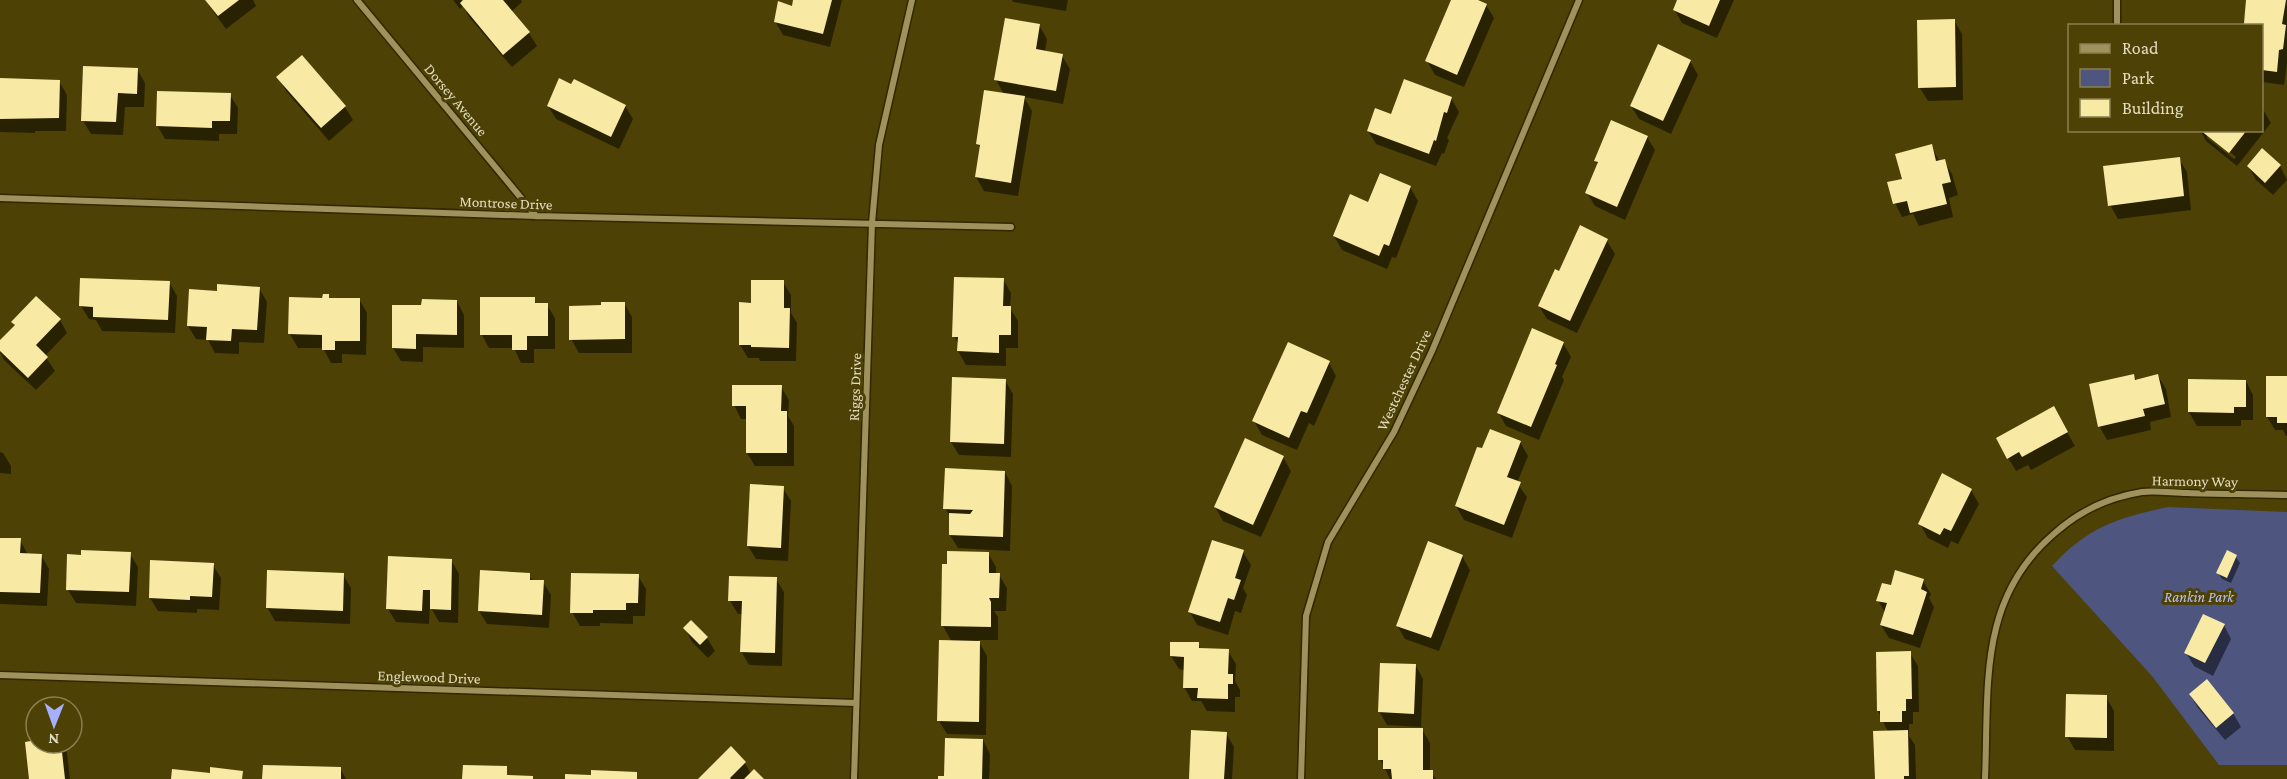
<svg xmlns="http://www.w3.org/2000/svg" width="2287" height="779" font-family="'Crimson Pro',serif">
<rect width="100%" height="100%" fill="#4d4105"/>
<!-- green -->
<path fill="#4e557f" d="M2168,507L2287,512V765H2219L2152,676L2052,566C2088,527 2117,518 2168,507Z"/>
<!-- shadow -->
<path fill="#0007" fill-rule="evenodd" d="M205,0H253L256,6L226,29Z
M453,0H521L522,2L511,12L529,33L537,46L512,67L469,17L463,6L460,9Z
M795,0H842L830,47L783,35L775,21L793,7Z
M1012,0H1068L1066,11L1013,2Z
M1453,0H1474L1486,5L1494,18L1464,87L1435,75L1427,61Z
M1678,0H1734L1717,38L1682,23L1674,9Z
M2248,0H2287V64L2284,85L2262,82V26H2243Z
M1954,20L1962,34L1963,100L1928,101L1920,88Z
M1039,25L1047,39L1045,52L1062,56L1070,69L1063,104L1024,97L1032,111L1018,196L984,191L976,177L981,149L978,144L1004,94L996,80Z
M1690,61L1698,75L1671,134L1639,119L1631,106Z
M137,69L145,83L144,107H125L123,135L91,134L83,121Z
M278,77L345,107L353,120L329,141L286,91Z
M0,79L59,81L67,95L66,131H35V133L0,132Z
M230,95L238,108L237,134H219V141L165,139L157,125Z
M1451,98L1459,112L1447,138L1449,140L1444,154L1442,153L1436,166L1376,144L1368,131L1392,116Z
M548,106H625L633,119L619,149L556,119Z
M2262,108L2271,123L2237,166L2206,141L2200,130H2262ZM2207,134L2236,157L2234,159L2207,138Z
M1647,137L1655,150L1625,220L1595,206L1587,193L1598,166L1595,160Z
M1931,146L1940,162L1944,161L1952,174L1958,195L1949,198L1953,217L1919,226L1913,214L1902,217L1895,203L1904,180Z
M2179,159L2187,172L2191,210L2118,219L2110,205Z
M2248,166H2280L2287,180L2273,195L2256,180Z
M1410,187L1418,201L1396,258L1392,257L1387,269L1342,250L1334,236L1369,204Z
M1580,227L1607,241L1615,254L1577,333L1547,319L1539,306L1560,273Z
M1003,279L1011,293L1010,308L1018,321V348H1006V366L966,365L958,351L959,345L954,336Z
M169,282L177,296L175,333L102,331L96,320L89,319L81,306Z
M783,282L791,295V313L797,323L796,361H760L759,358H748L740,345L753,304Z
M259,288L267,302L264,343L239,342V354L215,353L208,340L196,339L188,326L218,292Z
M328,295L330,299H359L367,313L366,355L342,354V363H331L323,348H298L290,334Z
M534,299L537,305H547L555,318V349H534V363H521L514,348H489L482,335Z
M457,301L464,315V348L423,347V362L401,361L393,348Z
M624,303L632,317V353H579L571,339L603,306Z
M60,320L67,333L45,356L55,371L36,390L4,360L0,352V343L16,327L13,322Z
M1563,343L1571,357L1562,377L1564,380L1539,440L1506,426L1498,412Z
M1329,363L1336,376L1314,426L1309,423L1297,450L1262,435L1254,421Z
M2134,376L2137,381L2158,376L2166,389L2171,417L2150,422L2151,430L2107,440L2099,426Z
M2287,378V436H2286L2283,430H2275L2267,417Z
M1005,380L1013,394L1011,457L959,455L951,442Z
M2246,381L2253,395V420H2241V426H2197L2189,412Z
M781,387L789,400L788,416L794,426V466H755L747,453L748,419H741L734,405Z
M2053,408L2075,446L2031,470L2028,465L2016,471L2008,458Z
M1520,442L1528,456L1517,483L1527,497L1512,538L1464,520L1456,506L1483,450Z
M0,452L3,453L11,466V474L0,473Z
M1283,457L1291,471L1261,537L1223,521L1215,507Z
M1005,472L1012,486L1010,551L958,548L950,535L951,519L945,508Z
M783,488L791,501L788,561L756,559L748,546Z
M1971,490L1979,504L1958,544L1951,541L1948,548L1928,538L1920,524Z
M0,539L20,540L28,555H41L49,569L47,606L0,604Z
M1243,552L1251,565L1243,588L1247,595L1241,613L1235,611L1228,635L1197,625L1190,612Z
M988,553L996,567V575H999L1007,588L1006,611H994L998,617V640H978L987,656L986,735L947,734L939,721L952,642L943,626Z
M130,554L138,567L136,606L76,603L68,590Z
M1462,556L1470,570L1439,651L1405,639L1397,625Z
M2236,557L2240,563L2231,583L2222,579L2218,573Z
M451,560L459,574L458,623L439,622L430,606L429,624L396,622L388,609Z
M213,565L221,578L219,610L197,609V613L158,611L150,598Z
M343,575L351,588L350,624L275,621L267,607Z
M529,575L533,581L543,582L551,595L549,628L487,624L479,611Z
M638,576L646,589L645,616H633V624L600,623V626H580L572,612Z
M776,579L784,592L782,666L749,665L741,651L743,614H738L730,601Z
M1923,581L1931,594L1929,598L1934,607L1920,648L1889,638L1881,625L1885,613L1878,600Z
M2224,625L2231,639L2213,676L2194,666L2186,653Z
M685,628L707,638L715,651L708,658L692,642Z
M1198,644L1202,650L1228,651L1236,664L1235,681L1240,690V697H1235V712L1207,711L1201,701H1192L1184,687L1185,670L1179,669L1171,656Z
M1910,653L1918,666L1919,712H1913V724H1909V736L1915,745L1916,779H1876L1888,732L1878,711Z
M1416,666L1423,679L1421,727L1387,725L1379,711Z
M2190,695L2233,713L2241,727L2225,740L2198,708Z
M2106,697L2114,711V751L2075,750L2067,736Z
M1422,729L1430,743V772L1436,779H1390L1380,759Z
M1226,733L1234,747L1232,779H1190Z
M983,740L990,754L989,779H939L946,778Z
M36,742L62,743L67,753L70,779H31Z
M745,763L751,774L762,779H700Z
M340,768L346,779H264Z"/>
<!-- building -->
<path fill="#f8e9a5" d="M205,0H239L218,16Z
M463,0H503L530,32L503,55L460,3Z
M793,0H832L823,34L774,22L778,1L792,6Z
M1451,0H1478L1487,4L1457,75L1425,61Z
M1677,0H1720L1709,26L1673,10Z
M2246,0H2286L2282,24L2286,25L2283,49L2279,50L2277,72L2262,70V26H2241L2244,23Z
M1005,18L1040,24L1036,49L1063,54L1056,91L994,80Z
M1955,19L1956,87L1918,88L1917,20Z
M1658,44L1691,60L1663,121L1630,106Z
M302,55L346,106L321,128L276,77Z
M83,66L138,68L137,94L118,93L116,122L81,121Z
M0,78L60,80L59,118L0,119Z
M559,78L571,84L574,79L626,105L611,137L547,106Z
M1404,79L1452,97L1447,113L1444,112L1436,141L1434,140L1429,154L1367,131L1375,108L1391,114Z
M984,90L1025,96L1011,183L975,177L980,145L976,144Z
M157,91L231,93L230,121H212V128L156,126Z
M1611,120L1648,136L1617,207L1585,193L1598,162L1594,161Z
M2200,130H2247L2229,153Z
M1932,144L1936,161L1945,159L1951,182L1942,184L1947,204L1910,213L1907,201L1893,204L1887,182L1902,179L1895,154Z
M2262,148L2281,165L2265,183L2247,166Z
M2180,157L2184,196L2108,206L2103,166Z
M1380,173L1411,186L1389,246L1384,244L1379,256L1333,236L1350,194L1368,202Z
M1580,225L1608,239L1570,321L1538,306L1555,269L1559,271Z
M954,277L1004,278L1003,306H1011V335H999V353L957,351L958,337H952Z
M80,278L170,281L168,320L93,317V307L79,306Z
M751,280H784V308H790L789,348L751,347V345H739V302L751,303Z
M217,284L260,287L257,330L232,329L231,341L206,340L207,327L187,326L189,289L217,291Z
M323,294H329V298H360V341H335V350H322V335L288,334L289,297L322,298Z
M36,296L61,319L36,345L48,357L28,378L0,351V340L15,325L11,322Z
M480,297H535V303H548V336H527V350H512V335H480Z
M422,299L457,300V335L416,334V349L392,348V305H421Z
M601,302H625V339L569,340V306L601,305Z
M1532,328L1564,342L1555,364L1557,365L1531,427L1497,413Z
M1288,342L1330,361L1307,413L1301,411L1289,438L1252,421Z
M2134,374L2135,380L2158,374L2165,404L2143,409L2145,416L2098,427L2089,384Z
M2266,376H2287V423H2277V417H2266Z
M952,377L1006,379L1004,444L950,442Z
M2188,379L2246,380V407H2234V413L2188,412Z
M732,385H782L781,411H787V453H746V406H732Z
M2054,406L2068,432L2022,457L2019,452L2007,459L1996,438Z
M1490,429L1521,441L1507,477L1521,482L1504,525L1455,506L1477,447L1482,448Z
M1245,438L1284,456L1253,525L1214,507Z
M945,468L1005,471L1003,537L949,535V513L970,514L973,510L943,509Z
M1942,473L1972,489L1951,531L1944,528L1940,535L1918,524Z
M750,484L784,486L781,548L747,546Z
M0,538H21L20,553L42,554L40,593L0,592Z
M1212,540L1244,550L1235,578L1241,580L1234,600L1228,598L1220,622L1188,612Z
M1428,541L1463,555L1431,638L1396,626Z
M81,550L131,552L129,592L66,590L67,554L81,555Z
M2227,550L2237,555L2227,578L2216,573Z
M947,551L989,552V573H1000L999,598H989L991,602V627L941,626L942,564H947Z
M388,556L452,559L451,610L430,609V590H423L422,611L386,609Z
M150,560L214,563L212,597L190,596V600L149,598Z
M267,570L344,573L343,611L266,608Z
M480,570L530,573V580H544L542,615L478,611Z
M1895,570L1924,579L1921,589L1927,592L1913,635L1880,625L1887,603L1876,601L1882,583L1891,585Z
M571,573L639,574L638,603H626V610H593V613H570Z
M729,576L777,577L775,653L740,652L742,601H728Z
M2203,614L2225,624L2205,663L2184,653Z
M691,620L708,637L700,645L683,628Z
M939,640L980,641L979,722L937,721Z
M1170,642H1199V648L1229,649L1228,674H1233V684H1228V699L1197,698L1198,688H1183L1184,657L1170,656Z
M1911,651L1912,699H1906V711H1902V722H1880V711H1877L1876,652Z
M1380,663L1416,664L1414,714L1378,712Z
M2207,679L2234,713L2216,728L2189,694Z
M2066,694L2107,695V738L2065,737Z
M1378,728H1423V770H1433V779H1392L1391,769H1383V760H1378Z
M1191,730L1227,732L1224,779H1189Z
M1908,730L1909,776H1904V779H1875L1873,731Z
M945,738L983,739L982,779H938V776H944Z
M36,740V743H61L65,779H29L25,742Z
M731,746L746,762L730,778L731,779H698Z
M263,765L341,767V779H262Z
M463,765L507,766V775L533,776V779H462Z
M210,767L243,771L242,779H171L172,769L210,773Z
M754,769L764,779H744Z
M591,770L637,772V779H565V774L591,775Z"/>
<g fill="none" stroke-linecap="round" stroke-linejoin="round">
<defs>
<path id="street" d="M357,0L536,216
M2117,26V0
M0,198L536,216L1011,227
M0,675L856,703
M854,779L872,223L879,145L912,0
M1301,779L1306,616L1328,542L1394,432L1432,351L1579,0
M1985,779C1989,686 1977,598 2056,532C2080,511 2110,497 2142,492C2156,490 2173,493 2187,493C2220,494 2254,494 2287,495"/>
</defs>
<!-- street casing -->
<use href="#street" stroke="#312800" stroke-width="9"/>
<!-- street -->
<use href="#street" stroke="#9f925c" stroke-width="6"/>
</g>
<g text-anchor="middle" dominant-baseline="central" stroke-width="6" stroke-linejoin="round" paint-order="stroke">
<!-- street labels -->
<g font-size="15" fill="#e3ddc1" stroke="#4d4105">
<text transform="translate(456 100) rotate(50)">Dorsey Avenue</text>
<text transform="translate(506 203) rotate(2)">Montrose Drive</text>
<text transform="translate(1404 380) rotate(-65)">Westchester Drive</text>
<text transform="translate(855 387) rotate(-88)">Riggs Drive</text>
<text transform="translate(2195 481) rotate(1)">Harmony Way</text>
<text transform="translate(429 677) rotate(2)">Englewood Drive</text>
</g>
<!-- park labels -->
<g font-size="15" font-style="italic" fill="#bac3f4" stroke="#4d4105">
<text x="2199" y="597">Rankin Park</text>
</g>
</g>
<!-- legend -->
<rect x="2068" y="24" width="195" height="108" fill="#4d4105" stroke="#897f50" stroke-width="1.5"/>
<rect x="2080" y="44" width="30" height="9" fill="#9f925c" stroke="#897f50" stroke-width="1.5"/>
<text x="2122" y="54" font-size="18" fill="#e3ddc1">Road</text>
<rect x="2080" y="69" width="30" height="18" fill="#4e557f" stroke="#897f50" stroke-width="1.5"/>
<text x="2122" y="84" font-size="18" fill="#e3ddc1">Park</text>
<rect x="2080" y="99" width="30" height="18" fill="#f8e9a5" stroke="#897f50" stroke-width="1.5"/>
<text x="2122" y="114" font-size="18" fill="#e3ddc1">Building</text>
<!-- north arrow -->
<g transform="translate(54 725) rotate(181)"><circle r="28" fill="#4d4105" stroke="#897f50" stroke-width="1.5"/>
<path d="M0-4.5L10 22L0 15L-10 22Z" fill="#a5b1fc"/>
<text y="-9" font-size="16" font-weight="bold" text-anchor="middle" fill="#e3ddc1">N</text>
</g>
</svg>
